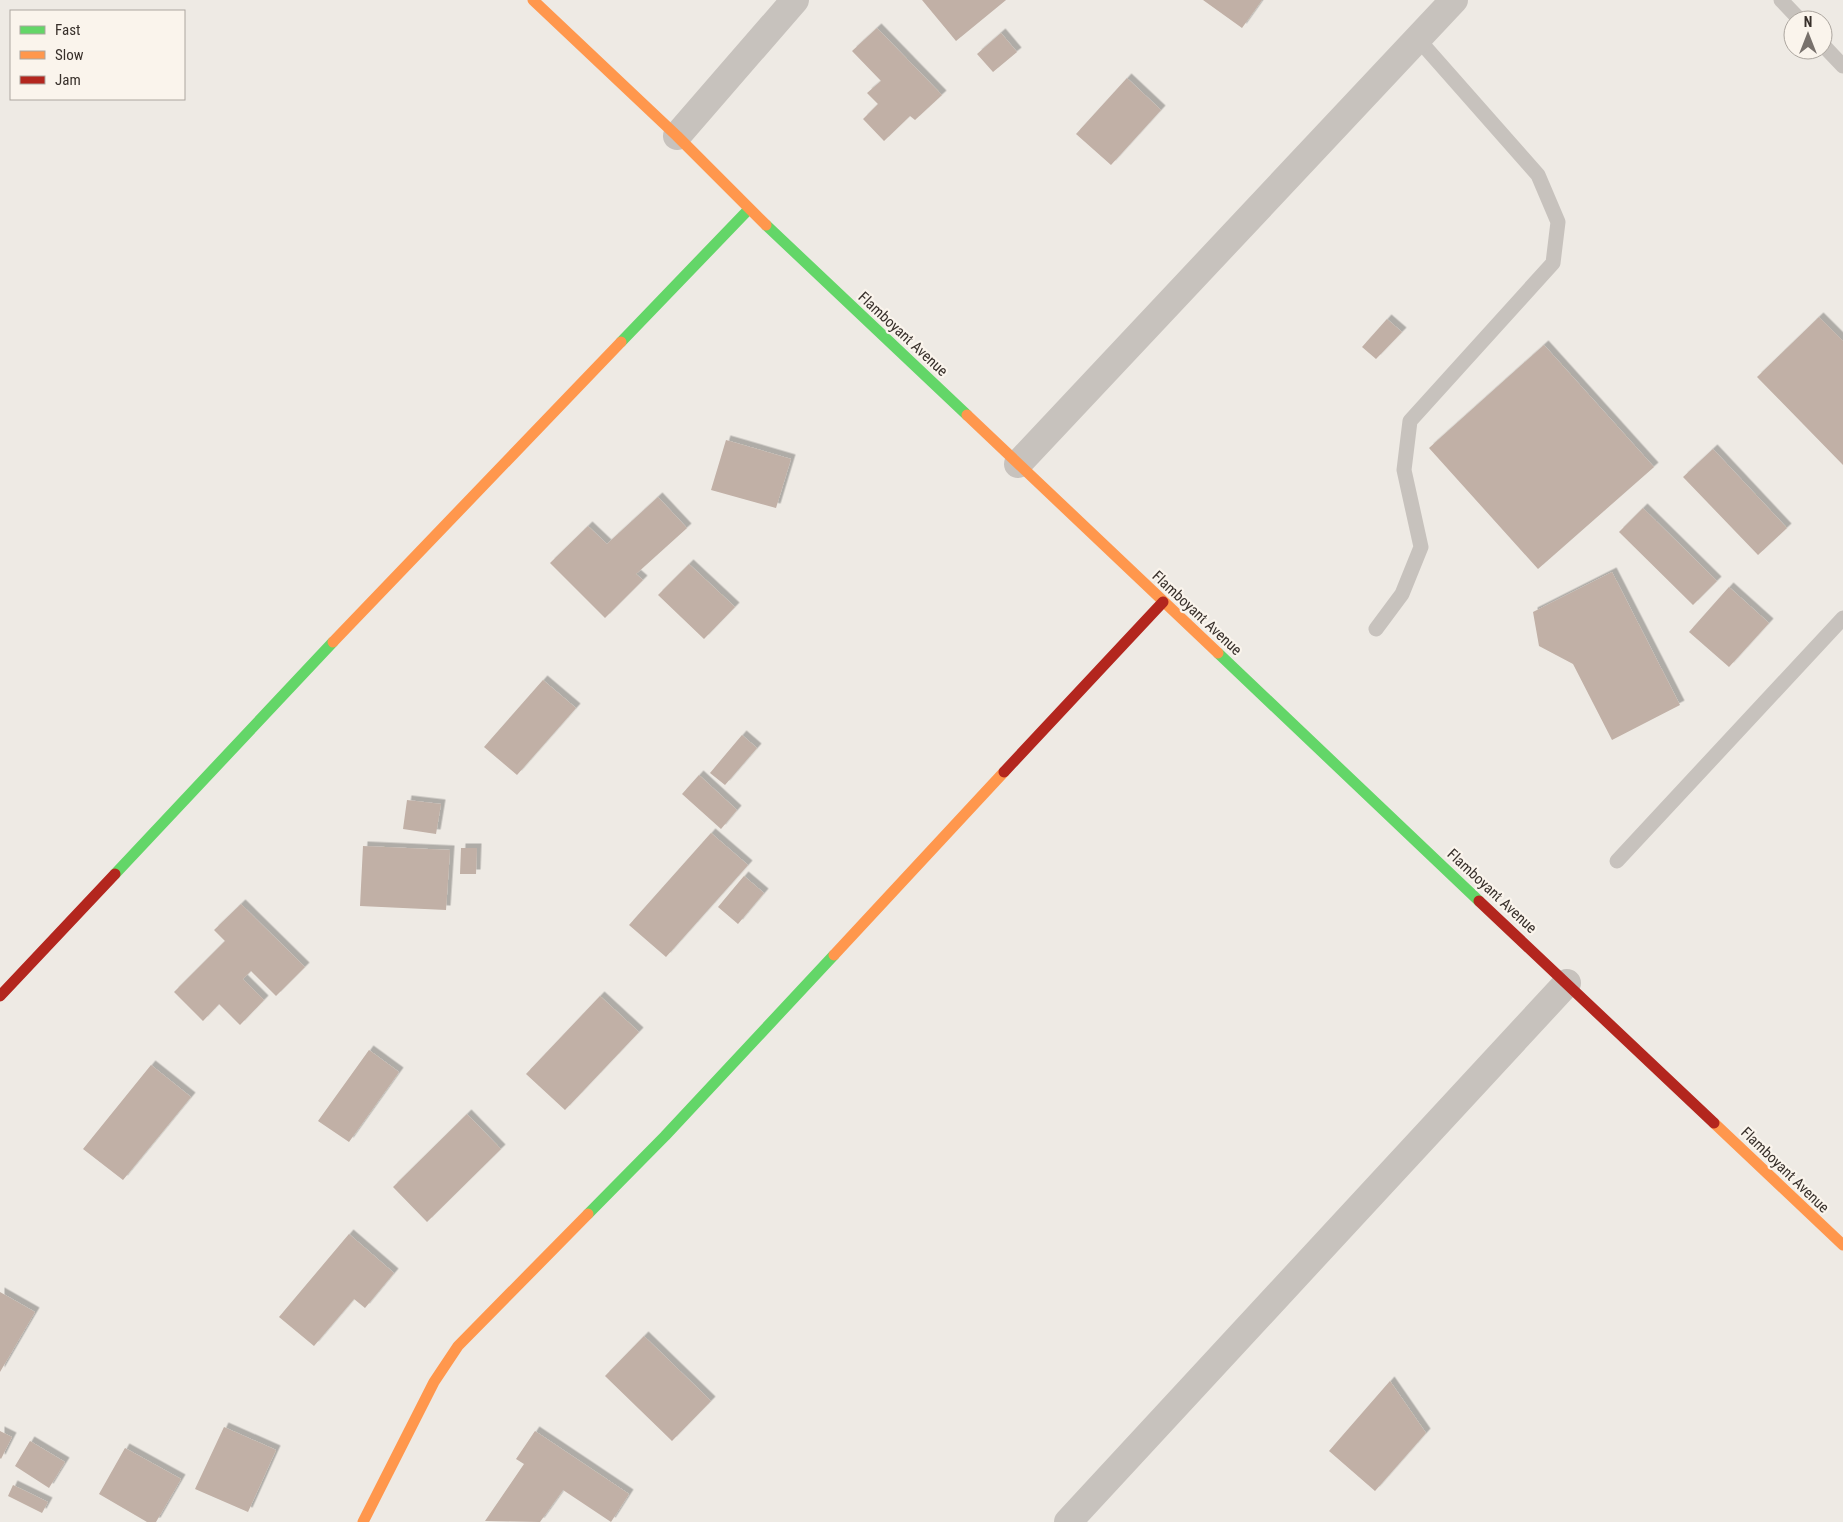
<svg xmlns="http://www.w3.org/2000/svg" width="1843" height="1522" font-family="'Roboto Condensed',sans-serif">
<defs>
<filter id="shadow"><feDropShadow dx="4.5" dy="-4.5" stdDeviation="0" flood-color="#0004"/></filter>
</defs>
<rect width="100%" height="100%" fill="#eeeae4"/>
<!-- building -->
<path fill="#c1b0a6" filter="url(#shadow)" d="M922,0H1006L956,41Z
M1203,0H1262L1242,28Z
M877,28L942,95L915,120L910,116L884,141L863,119L878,104L867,93L881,81L852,51Z
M1001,33L1017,52L993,72L977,54Z
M1127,78L1161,110L1111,165L1076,134Z
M1819,317L1843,341V465L1757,377Z
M1387,319L1402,332L1376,359L1362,347Z
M1544,345L1654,467L1538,569L1429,448Z
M726,440L791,459L776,508L711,490Z
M1713,449L1787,528L1758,555L1683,477Z
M658,497L687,528L636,574L643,580L605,618L550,563L588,526L607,544Z
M1643,508L1717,581L1693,605L1619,532Z
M689,564L735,607L704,639L658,595Z
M1612,572L1680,705L1612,740L1573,664L1539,646L1533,612Z
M1729,587L1769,623L1729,667L1689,632Z
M543,680L576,708L517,775L484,747Z
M742,735L757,748L725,785L710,773Z
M699,775L737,810L721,829L682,794Z
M407,800L441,804L436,834L403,829Z
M711,833L748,865L666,957L629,925Z
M363,846L450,850L446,910L360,906Z
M461,848H477L476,874H460Z
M744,876L764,893L738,924L718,907Z
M241,904L305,967L276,996L251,971L243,979L264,1000L240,1025L219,1004L203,1021L174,992L225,941L214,930Z
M600,996L639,1032L565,1110L526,1074Z
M369,1050L399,1072L349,1142L318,1121Z
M151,1065L191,1097L123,1180L83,1149Z
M467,1114L501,1149L427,1222L393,1187Z
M349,1234L394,1273L365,1308L354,1299L314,1346L279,1317Z
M0,1292L35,1312L0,1372Z
M644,1336L711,1401L672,1441L605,1376Z
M1390,1381L1426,1433L1375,1491L1329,1451Z
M224,1427L276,1450L248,1512L195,1489Z
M0,1431L12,1437L1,1459L0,1458Z
M535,1431L629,1494L611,1522L563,1490L540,1522L485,1521L524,1464L516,1459Z
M30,1441L65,1462L49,1488L15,1466Z
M125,1448L181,1479L156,1522H147L99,1494Z
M13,1485L48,1502L42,1513L8,1496Z"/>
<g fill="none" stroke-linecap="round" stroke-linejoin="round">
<!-- lane -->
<path stroke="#c7c2bd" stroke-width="15" d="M1781,0L1800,20
M1823,45L1843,66
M1376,629L1402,594L1421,547L1404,470L1410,421L1553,263L1558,222L1538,175L1418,39
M1617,861L1843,618"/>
<!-- street -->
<path stroke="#c7c2bd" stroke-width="28" d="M677,136L795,0
M1018,464L1454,0
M1068,1522L1567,983"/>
<!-- fast -->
<path stroke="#63d668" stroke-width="11" d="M766,225L967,415
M621,342L749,209
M1218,653L1479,901
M115,874L333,642
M588,1214L665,1136L834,955"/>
<!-- slow -->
<path stroke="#ff974d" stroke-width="11" d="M533,0L677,136L766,225
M967,415L1218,653
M333,642L621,342
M834,955L1004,772
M1714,1123L1843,1245
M363,1522L434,1382L458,1346L588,1214"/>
<!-- jam -->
<path stroke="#b3261e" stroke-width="11" d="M1004,772L1163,602
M1479,901L1714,1123
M0,996L115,874"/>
</g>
<g text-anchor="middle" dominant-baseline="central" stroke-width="4.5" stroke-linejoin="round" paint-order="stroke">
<!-- street labels -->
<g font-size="15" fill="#38302b" stroke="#faf4ec">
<text transform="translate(903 334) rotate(43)">Flamboyant Avenue</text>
<text transform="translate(1197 613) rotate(43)">Flamboyant Avenue</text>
<text transform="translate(1492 891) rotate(43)">Flamboyant Avenue</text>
<text transform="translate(1785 1170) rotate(44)">Flamboyant Avenue</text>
</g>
</g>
<!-- legend -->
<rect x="10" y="10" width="175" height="90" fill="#faf4ec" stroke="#aca69f"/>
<rect x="20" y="26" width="25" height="8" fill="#63d668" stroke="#aca69f"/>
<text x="55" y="35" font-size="15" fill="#38302b">Fast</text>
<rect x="20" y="51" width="25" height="8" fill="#ff974d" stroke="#aca69f"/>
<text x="55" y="60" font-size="15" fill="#38302b">Slow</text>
<rect x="20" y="76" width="25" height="8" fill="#b3261e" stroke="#aca69f"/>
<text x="55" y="85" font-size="15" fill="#38302b">Jam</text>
<!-- north arrow -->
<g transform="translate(1808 35)"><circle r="24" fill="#faf4ec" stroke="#aca69f"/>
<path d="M0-4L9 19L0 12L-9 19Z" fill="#78716c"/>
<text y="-8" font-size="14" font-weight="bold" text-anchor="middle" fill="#38302b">N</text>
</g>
</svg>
